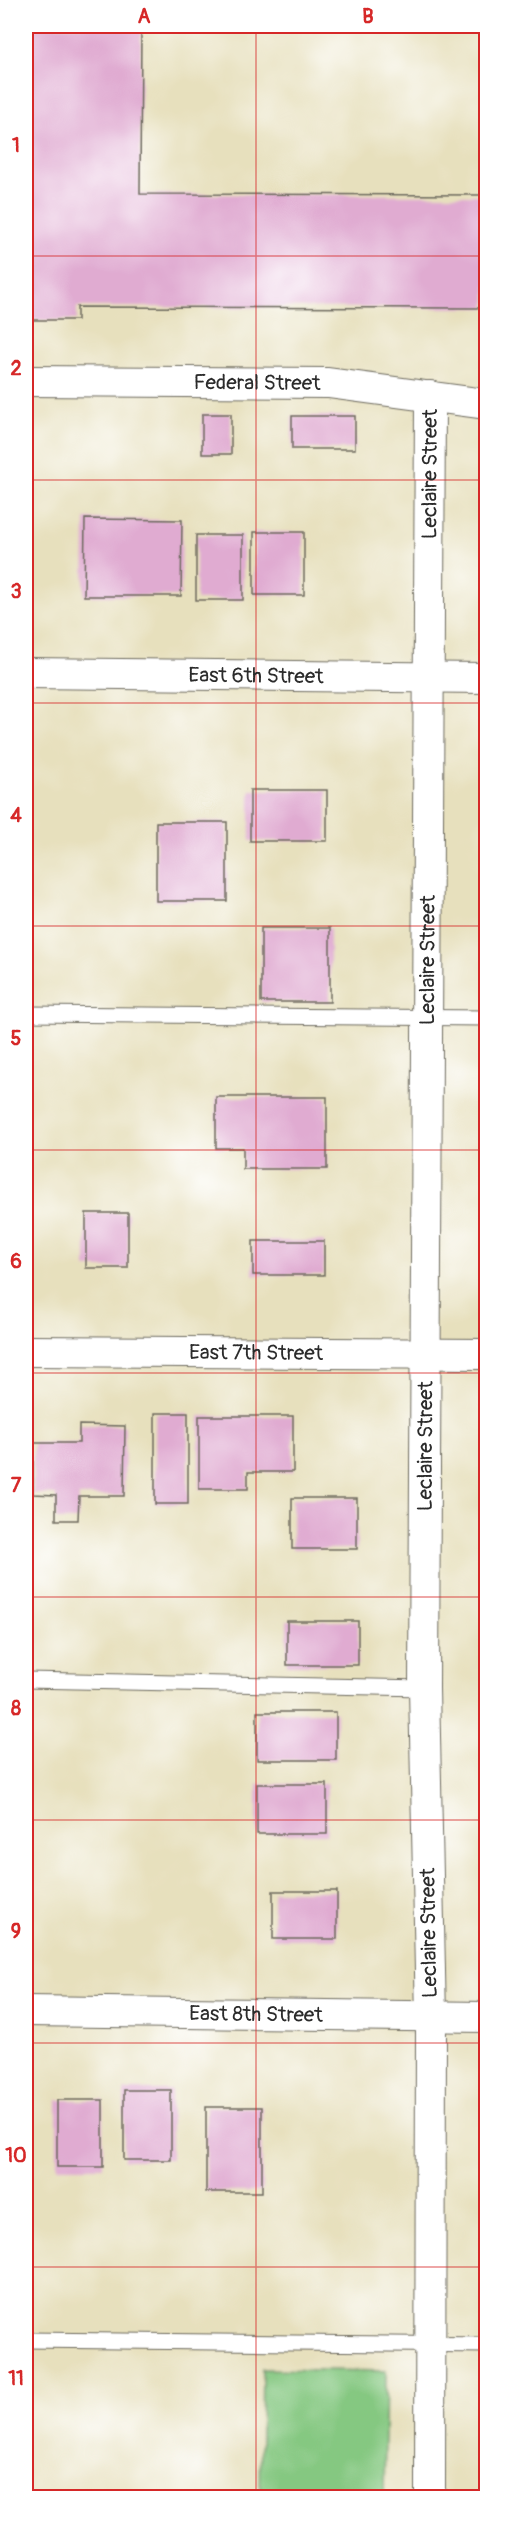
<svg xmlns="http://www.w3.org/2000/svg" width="512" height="2523" font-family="Pangolin,sans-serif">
<rect width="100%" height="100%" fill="#fff"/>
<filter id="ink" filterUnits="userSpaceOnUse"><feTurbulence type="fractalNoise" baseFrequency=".0167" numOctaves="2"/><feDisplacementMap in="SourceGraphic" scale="12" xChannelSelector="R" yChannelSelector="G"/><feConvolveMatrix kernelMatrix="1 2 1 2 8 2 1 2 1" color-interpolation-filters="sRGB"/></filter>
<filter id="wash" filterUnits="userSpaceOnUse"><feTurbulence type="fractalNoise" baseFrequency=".008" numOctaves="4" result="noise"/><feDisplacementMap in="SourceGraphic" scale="24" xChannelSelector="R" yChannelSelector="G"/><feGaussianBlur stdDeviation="1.35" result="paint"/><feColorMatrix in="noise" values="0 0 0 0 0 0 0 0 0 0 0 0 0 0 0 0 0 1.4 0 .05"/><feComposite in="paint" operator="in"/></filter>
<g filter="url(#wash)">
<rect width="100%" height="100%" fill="#e7e0bd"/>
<!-- green -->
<path fill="#85c881" stroke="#587a56" stroke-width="1.5" d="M262,2369L386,2371L384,2497H260Z"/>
<g id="blocks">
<!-- building -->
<path fill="#e0abd1" d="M26,26H141L140,194L486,195V308L77,307V320H26Z
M202,414H231V454H202Z
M292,416H355V449H292Z
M85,519L182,520L181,596H84Z
M254,532H304V595H254Z
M196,535H243V600H196Z
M250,790H327V841H250Z
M156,822H227V901H156Z
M261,928H330V1002H261Z
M216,1097H327V1169H243V1148H216Z
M86,1213H128V1268H86Z
M253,1241H324V1275H253Z
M155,1413H188V1504H155Z
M199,1416H293V1472H248V1489H199Z
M79,1425L125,1426L124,1496H79L78,1520H56V1495L33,1494V1443H79Z
M292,1498H357V1549H292Z
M287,1621H358V1665H287Z
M257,1712H336V1760H257Z
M257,1784H327V1834H257Z
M273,1891H337V1939H273Z
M124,2090H171V2160H124Z
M57,2100H103V2167H57Z
M206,2107H262V2192H206Z"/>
</g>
</g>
<g filter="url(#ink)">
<use href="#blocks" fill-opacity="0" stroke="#6d6a5e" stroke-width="1.5"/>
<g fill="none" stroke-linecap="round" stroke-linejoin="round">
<defs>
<path id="service" d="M26,1014L486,1018
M26,1680L424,1688
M26,2340L486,2345"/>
<g id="minor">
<path id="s1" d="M26,381L328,383L486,404"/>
<path id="s2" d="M26,673L486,678"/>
<path id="s3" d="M26,1351L486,1354"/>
<path id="s4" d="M26,2011L486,2017"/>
<path id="s5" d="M430,2498L431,2018L424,1688L430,396"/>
</g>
</defs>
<!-- service casing -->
<use href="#service" stroke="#6d6a5e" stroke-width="17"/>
<!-- minor casing -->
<use href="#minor" stroke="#6d6a5e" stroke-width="32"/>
<!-- service -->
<use href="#service" stroke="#fff" stroke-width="15"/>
<!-- minor -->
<use href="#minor" stroke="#fff" stroke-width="30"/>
</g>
</g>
<!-- grid -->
<path fill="none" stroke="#d62828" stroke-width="1.5" stroke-opacity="0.55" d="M256,26V2498M26,256H486M26,480H486M26,703H486M26,926H486M26,1150H486M26,1373H486M26,1597H486M26,1820H486M26,2043H486M26,2267H486"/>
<g text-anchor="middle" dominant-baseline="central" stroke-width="4.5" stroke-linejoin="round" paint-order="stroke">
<!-- street labels -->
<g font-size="21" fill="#2b2b2b" stroke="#fff">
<text stroke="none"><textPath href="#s1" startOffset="231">Federal Street</textPath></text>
<text stroke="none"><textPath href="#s5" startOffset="2024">Leclaire Street</textPath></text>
<text stroke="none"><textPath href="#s2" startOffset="230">East 6th Street</textPath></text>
<text stroke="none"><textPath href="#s5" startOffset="1538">Leclaire Street</textPath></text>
<text stroke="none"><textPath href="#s3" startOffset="230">East 7th Street</textPath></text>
<text stroke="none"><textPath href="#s5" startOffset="1052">Leclaire Street</textPath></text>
<text transform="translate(429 1933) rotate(-91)">Leclaire Street</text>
<text stroke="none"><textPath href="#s4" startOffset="230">East 8th Street</textPath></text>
</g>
</g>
<!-- margin -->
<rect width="512" height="2523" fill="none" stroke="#fff" stroke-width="66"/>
<rect x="33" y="33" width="446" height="2457" fill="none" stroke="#d62828" stroke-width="2"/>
<g font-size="20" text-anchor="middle" font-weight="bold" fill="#d62828">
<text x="144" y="23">A</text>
<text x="368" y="23">B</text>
<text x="16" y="152">1</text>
<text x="16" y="375">2</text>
<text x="16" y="598">3</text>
<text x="16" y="822">4</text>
<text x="16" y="1045">5</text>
<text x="16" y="1268">6</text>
<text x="16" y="1492">7</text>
<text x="16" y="1715">8</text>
<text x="16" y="1938">9</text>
<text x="16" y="2162">10</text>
<text x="16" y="2385">11</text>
</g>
</svg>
